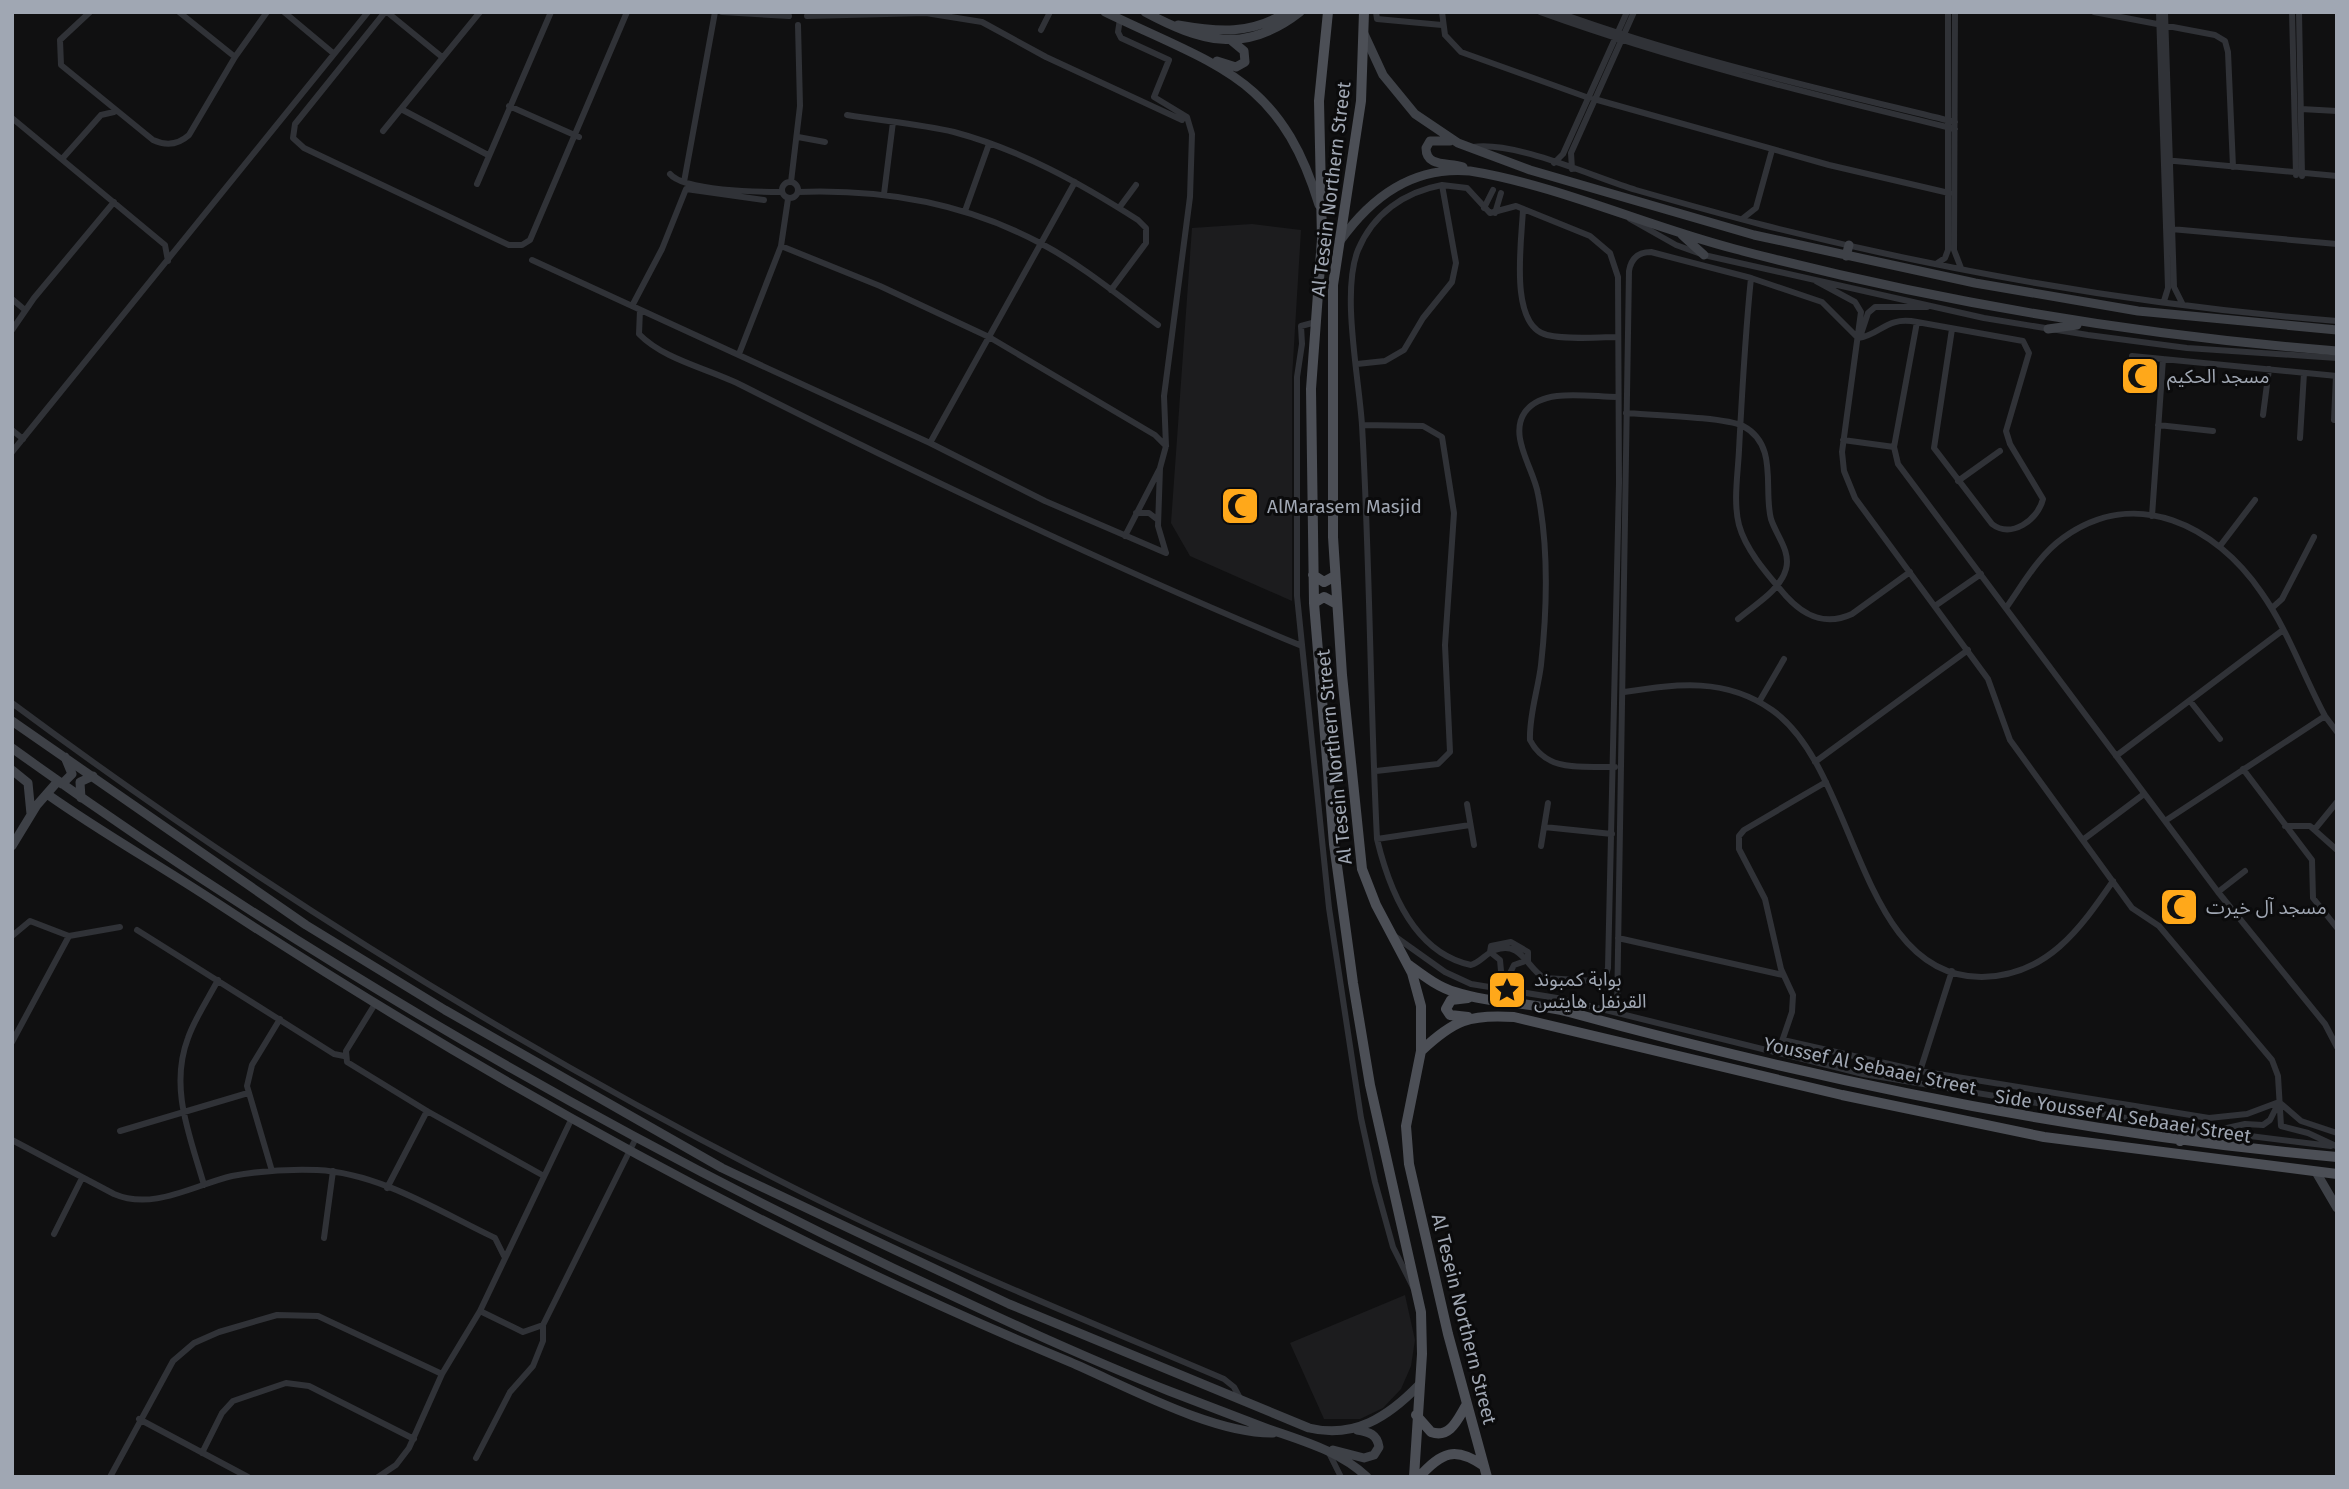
<svg xmlns="http://www.w3.org/2000/svg" width="2349" height="1489" font-family="'Fira Sans','Noto Sans Arabic',sans-serif">
<rect width="100%" height="100%" fill="#101011"/>
<!-- built -->
<path fill="#1c1c1e" d="M1252,224L1301,230L1292,378V601L1190,556L1171,523L1192,228Z
M1405,1295L1415,1340L1411,1366L1401,1389L1383,1408L1360,1419H1324L1290,1343Z"/>
<g fill="none" stroke-linecap="round" stroke-linejoin="round">
<!-- street -->
<path stroke="#303237" stroke-width="6" d="M90,12L60,40L61,65L153,140C166,146 178,145 189,135L235,57L267,12
M179,12L235,57
M284,12L333,53
M385,12L295,124L293,138L304,148L509,245H522L530,240L627,12
M387,12L442,57
M722,12L789,16
M1376,12L1377,19L1442,25
M1442,12L1445,35L1461,52L1589,98
M1540,12C1675,61 1815,95 1955,129
M1557,12C1687,59 1821,89 1955,122
M1955,12L1954,250L1961,268
M2094,12L2215,35L2225,41L2228,52L2233,167
M2159,12L2168,288L2164,301
M2165,12L2174,287L2182,303
M2292,12L2296,175
M2299,12L2302,176
M807,16L926,13L982,22L1046,57L1182,120
M1120,19L1118,32L1121,38L1169,60L1154,97L1187,117L1192,134L1190,197L1164,396L1166,446L1160,468L1158,526L1166,553
M1041,30L1050,12
M1594,99L1829,165L1949,193
M509,106L579,137
M401,109L488,155
M2301,109L2337,111
M847,115C883,121 919,124 954,132C1021,150 1080,183 1138,220L1146,228V243L1111,290
M12,118L165,245L168,261
M383,131L480,12
M798,137L825,142
M1473,147C1516,141 1593,177 1636,190C1678,202 1721,214 1763,225C1950,272 2144,306 2337,321
M62,159L101,115L114,112
M2164,160L2337,176
M1554,163L1563,154L1627,12
M1572,169L1571,153L1634,12
M670,174C684,191 759,192 781,192
M782 190a8 8 0 1 1 16 0a8 8 0 1 1-16 0Z
M684,182L715,12
M791,182L800,106L798,25
M477,184L551,12
M1442,185L1467,188L1490,213L1516,206L1590,236L1610,253L1618,277L1619,483L1608,968L1605,977L1595,981L1544,978C1527,968 1521,940 1495,950C1485,954 1481,962 1471,965C1414,953 1389,889 1377,839C1370,701 1370,563 1362,425C1359,378 1341,292 1358,250C1373,214 1404,192 1442,185Z
M798,192C882,189 965,203 1040,243C1082,265 1120,297 1158,325
M884,194L893,122
M1119,208L1136,185
M1484,208L1493,190
M1523,209C1522,239 1508,326 1547,335C1568,340 1596,337 1618,337
M965,211L989,144
M1495,213L1501,193
M1630,219L1676,245L1704,255L1984,318L2088,335L2187,348L2337,358
M1742,219L1756,208L1772,150
M2171,229L2337,244
M781,246L880,286L989,337L1155,435L1166,446
M532,260L930,443L1045,501L1166,553
M1936,264L1945,258L1948,250V12
M1751,278C1745,335 1742,393 1739,450C1738,473 1733,502 1739,525C1746,551 1769,576 1786,596C1805,617 1826,626 1852,614L1910,572
M1816,281L1855,302L1861,312L1842,452L1844,471L1855,498L1988,679L2010,740L2132,908L2159,926L2272,1060L2278,1076L2281,1126L2308,1133L2336,1146
M12,299L25,310
M632,306L662,249L686,189L764,200
M640,310L639,334C664,360 710,369 743,386C925,478 1113,568 1302,646
M1316,322L1301,326L1302,344L1297,377V596L1329,908L1361,1118L1375,1182L1393,1247L1413,1287
M1917,322L1894,447L1898,464L2218,892L2325,1024L2337,1047
M12,330L34,298L114,202
M1860,337L1868,313L1875,307H1927
M739,354L781,246L788,199
M2132,356L2337,376
M1357,364L1385,361L1404,350L1423,318L1452,282L1456,263L1442,185
M1626,413C1650,415 1725,417 1743,426C1779,445 1763,489 1771,519C1776,535 1791,551 1786,569C1780,591 1754,605 1738,619
M2263,415L2269,369
M2334,420L2336,376
M1362,425L1423,426L1442,437L1454,513L1445,645L1450,752L1438,764L1376,771
M2158,425L2213,431
M12,430L23,439
M2300,438L2304,373
M1843,440L1894,447
M930,443L1075,182
M12,452L368,12
M1958,481L2000,451
M1136,513H1149L1158,520
M2152,516L2163,359
M1125,536L1159,470
M2220,546L2255,500
M1935,606L1981,574
M2006,608C2023,584 2039,555 2063,538C2136,485 2216,526 2261,592C2288,630 2303,675 2325,716L2337,732
M2272,608L2282,599L2314,537
M1624,692C1678,684 1725,677 1772,710C1858,770 1857,978 1982,977C2047,976 2080,929 2113,881
M2190,701L2220,739
M1759,702L1784,659
M12,703C261,888 526,1053 802,1192C940,1261 1083,1319 1224,1379L1234,1387L1241,1400
M2116,756L2283,630
M1815,762L1968,650
M1615,767C1582,766 1547,773 1530,740C1529,715 1538,690 1541,665C1547,610 1549,549 1538,494C1534,469 1508,436 1525,412C1543,387 1590,397 1617,397
M2243,769L2312,860L2313,898L2337,928
M1467,804L1474,845
M2165,821L2325,716
M2285,826H2310L2337,850
M1544,827L1612,834
M2315,829L2337,802
M1377,839L1470,825
M2084,839L2144,794
M1541,846L1548,803
M2218,892L2245,871
M137,930L334,1054L344,1056
M1393,935L1445,972L1471,984L1557,998L1863,1074L2199,1130
M12,936L30,921L69,936L120,927
M1618,938L1783,975
M1490,952L1491,946L1511,942L1528,952V960
M1490,952L1500,960L1501,971
M1510,973L1514,965L1528,960
M375,1004L346,1051L347,1062L427,1111L544,1176
M1617,1013L1629,271C1631,259 1638,252 1651,252L1751,278L1822,302L1858,338C1881,335 1885,316 1917,322L2023,341L2029,353L2006,431L2010,444L2043,499C2038,520 2011,539 1992,524L1934,448L1952,329
M1783,1040L1920,1071L2209,1118L2247,1114L2279,1102L2301,1121L2337,1133
M12,1042L69,936
M1778,1053L1792,1012L1793,995L1781,969L1765,899L1739,849V836L1744,830L1826,782
M1920,1071L1952,971
M2218,1130L2245,1124L2263,1125L2270,1120L2279,1102
M120,1131L248,1093
M2210,1131L2331,1146
M12,1140L114,1194C153,1211 194,1185 232,1176C259,1171 289,1169 317,1170C380,1173 440,1212 495,1238L504,1256
M272,1171L247,1086L252,1065L280,1019
M204,1185C190,1136 169,1088 188,1038C195,1018 208,999 218,980
M387,1188L427,1111
M54,1234L82,1178
M324,1238L333,1171
M480,1311L523,1332L543,1325
M139,1419L248,1477
M1328,1451L1341,1477
M202,1453L222,1413L233,1401L286,1383L309,1386L414,1439
M476,1458L510,1392L533,1366L543,1341V1325L636,1138
M110,1477L173,1361L194,1343L219,1332L277,1315L318,1316L442,1374
M378,1477L396,1465L409,1448L442,1374L480,1311L571,1120"/>
<!-- secondary -->
<path stroke="#3e4147" stroke-width="9" d="M1105,12C1216,66 1280,76 1319,205
M1145,12C1201,42 1245,55 1300,12
M1178,25C1218,32 1251,35 1287,12
M1364,34L1383,75L1415,114L1458,143L1530,170L1754,235L1975,283L2138,311L2337,330
M1217,61L1236,67L1245,62L1244,51L1232,41
M1450,141H1430L1426,148C1426,168 1449,162 1463,167
M1682,235L1704,255
M1340,241C1372,196 1413,166 1470,171C1557,185 1649,227 1735,249C1933,301 2134,335 2337,351
M1846,256L1849,245
M2048,329L2077,325
M12,721L306,925L445,1010L722,1168L1009,1304L1309,1428C1354,1439 1388,1417 1419,1385
M12,748C289,948 585,1120 893,1268C984,1311 1076,1354 1169,1391C1200,1403 1232,1415 1263,1427C1299,1440 1339,1450 1367,1477
M12,770L28,783L31,814
M62,784L72,774L65,757
M47,794C102,833 161,866 217,903C488,1080 771,1238 1070,1362C1126,1386 1213,1434 1273,1433
M81,798L80,782L93,776
M12,846L37,805L58,781
M2316,1172L2337,1208
M1333,1450L1364,1458L1374,1455L1379,1447C1377,1434 1369,1432 1357,1430"/>
<!-- primary -->
<path stroke="#4c4f56" stroke-width="10" d="M1328,12L1319,101L1322,239L1311,389L1314,603L1334,844L1353,983L1370,1085L1421,1312L1422,1354L1414,1477
M1364,12L1361,101L1333,285V537L1342,675L1362,869L1376,905L1412,973L1421,1006V1051L1406,1126L1409,1164L1448,1334L1487,1477
M1313,575L1324,582L1335,576
M1314,603L1324,597L1337,604
M1409,965C1424,976 1438,987 1455,992C1491,1004 1532,1002 1569,1012C1820,1081 2077,1134 2337,1157
M1468,1017L1450,1015L1446,1009L1451,1000L1468,998
M1421,1051C1454,1020 1469,1014 1514,1017L1842,1095L2044,1137L2337,1174
M2180,1141L2189,1135L2211,1131
M1416,1415L1431,1432C1451,1439 1458,1418 1467,1404
M1419,1477C1442,1452 1455,1446 1484,1466"/>
</g>
<!-- icons -->
<defs>
<symbol id="mosque-square" viewBox="-11 -11 22 22"><rect x="-9" y="-9" width="18" height="18" rx="4" fill="#ffa81a" stroke="#0b0b0c"/><path d="M3.5-4.9A6 6 0 1 0 3.5 4.9A5 5 0 1 1 3.5-4.9Z" fill="#111"/></symbol>
<symbol id="sight-square" viewBox="-11 -11 22 22"><rect x="-9" y="-9" width="18" height="18" rx="4" fill="#ffa81a" stroke="#0b0b0c"/><path d="M0-6L1.8-2.2L6-1.7L2.9 1.2L3.7 5.4L0 3.3L-3.7 5.4L-2.9 1.2L-6-1.7L-1.8-2.2Z" fill="#111"/></symbol>
</defs>
<g fill-rule="evenodd">
<use href="#mosque-square" x="2118" y="354" width="44" height="44"/>
<use href="#mosque-square" x="1218" y="484" width="44" height="44"/>
<use href="#mosque-square" x="2157" y="885" width="44" height="44"/>
<use href="#sight-square" x="1485" y="968" width="44" height="44"/>
</g>
<g text-anchor="middle" dominant-baseline="central" stroke-width="6" stroke-linejoin="round" paint-order="stroke">
<!-- street labels -->
<g font-size="19" fill="#a0a7b3" stroke="#0b0b0c">
<text transform="translate(1331 189) rotate(-83)">Al Tesein Northern Street</text>
<text transform="translate(1334 757) rotate(-96)">Al Tesein Northern Street</text>
<text transform="translate(1870 1066) rotate(12)">Youssef Al Sebaaei Street</text>
<text transform="translate(2123 1116) rotate(9)">Side Youssef Al Sebaaei Street</text>
<text transform="translate(1464 1319) rotate(76)">Al Tesein Northern Street</text>
</g>
<!-- poi labels -->
<g font-size="19" fill="#a0a7b3" stroke="#0b0b0c" text-anchor="start">
<text x="2167" y="376">مسجد الحكيم</text>
<text x="1267" y="506">AlMarasem Masjid</text>
<text x="2206" y="907">مسجد آل خيرت</text>
<text x="1534" y="979">بوابة كمبوند<tspan x="1534" dy="22">القرنفل هايتس</tspan></text>
</g>
</g>
<!-- border -->
<rect width="2349" height="1489" fill="none" stroke="#a0a7b3" stroke-width="28"/>
</svg>
